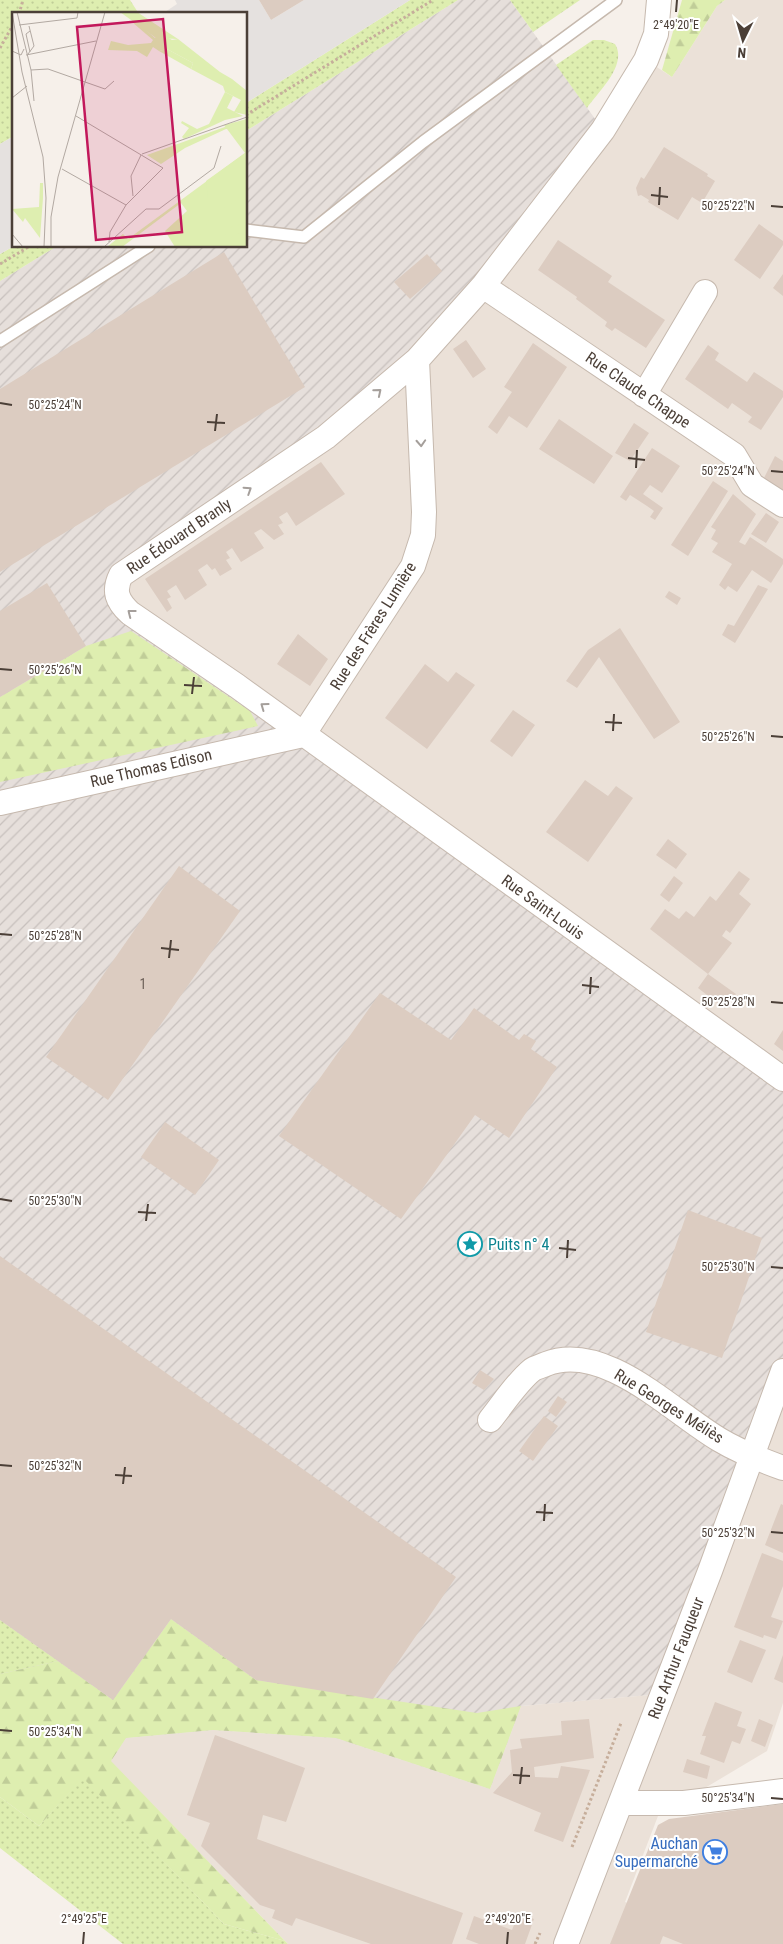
<svg xmlns="http://www.w3.org/2000/svg" width="783" height="1944" font-family="'Roboto Condensed',sans-serif">
<defs>
<pattern id="industrial-furrows" width="10" height="10" patternUnits="userSpaceOnUse" patternTransform="scale(1.25)"><rect width="10" height="10" fill="#e6dfdb"/><path d="M-1 1l2-2M0 10L10 0M9 11l2-2" fill="none" stroke="#c7c0bd"/></pattern>
<pattern id="grass-dots" width="8" height="8" patternUnits="userSpaceOnUse" patternTransform="scale(1.25)"><rect width="8" height="8" fill="#deeeb0"/><path d="M2 2h.1M6 6h.1" fill="none" stroke="#c0cd98" stroke-width="1.8" stroke-linecap="round"/></pattern>
<pattern id="forest-firs" width="22" height="20" patternUnits="userSpaceOnUse" patternTransform="scale(1.25)"><rect width="22" height="20" fill="#deeeb0"/><path d="M5 1l3.5 6h-7zM16 11l3.5 6h-7z" fill="#c0cd98"/></pattern>
</defs>
<rect width="100%" height="100%" fill="#f6f0ea"/>
<!-- residential -->
<path fill="#ebe1d8" d="M725,0H783V1079L130,613L121,575L326,437L646,60L672,77L717,6Z
M783,1371V1703L767,1751L658,1816L625,1902L702,1934L698,1944H288L110,1761L126,1738L213,1730L336,1738L490,1789L521,1706L661,1694Z"/>
<!-- industrial -->
<path fill="url(#industrial-furrows)" d="M458,0H510L603,130L417,360L194,525L116,595L783,1079V1371L661,1694L521,1706L490,1789L336,1738L213,1730L126,1738L110,1761L0,1684V281L57,246H246V131Z"/>
<!-- grass -->
<path fill="url(#grass-dots)" d="M0,0H130L139,14H14V136L0,144Z
M410,0H458L246,131V103Z
M510,0H580L533,32Z
M593,40H604L615,44C628,65 598,92 587,108L556,65Z
M14,246H57L0,281V254Z
M0,1620L58,1661L0,1674Z
M83,1777L224,1924L285,1941L288,1944H123L0,1848V1797L39,1826Z"/>
<!-- forest -->
<path fill="url(#forest-firs)" d="M682,0H725L717,6L672,77L662,70Z
M131,631L250,711L258,726L0,782V697L86,646Z
M171,1619L256,1680L477,1713L521,1706L490,1789L336,1738L213,1730L126,1738L111,1761L285,1941L224,1924L83,1778L39,1826L0,1797V1674L58,1661L113,1700Z"/>
<!-- parking -->
<path fill="#e5e1df" d="M175,0H259L271,20L304,0H410L246,103V14H162L177,4Z
M14,136V246L0,254V144Z"/>
<!-- building -->
<path fill="#dcccc1" d="M259,0H304L271,20Z
M664,147L708,174L707,176L715,181L702,203L692,197L678,220L648,202L649,200L641,195L638,196L636,188L641,177L644,179Z
M759,224L783,241V245L760,279L734,260Z
M558,240L612,276L608,282L665,320L646,348L615,328L612,331L605,326L607,322L576,299L577,297L538,270Z
M224,252L305,387L0,572V389Z
M427,254L442,271L410,299L394,282Z
M783,274V296L773,288Z
M466,340L486,369L473,378L453,349Z
M533,343L567,367L527,428L509,416L497,434L488,427L512,392L504,387Z
M708,345L719,353L715,360L747,382L754,372L783,391V397L761,430L748,422L752,417L732,403L728,409L685,379Z
M559,419L613,456L594,484L539,449Z
M634,423L649,433L630,461L615,453Z
M652,448L680,466L662,493L650,485L643,494L663,508L655,520L650,517L654,511L647,506L630,495L626,501L620,497Z
M775,456L783,461V493L763,480Z
M321,462L345,494L296,526L287,512L279,517L283,523L278,525L284,534L274,540L261,529L254,533L264,548L241,562L232,548L226,552L230,558L226,560L232,569L220,576L215,568L212,570L207,564L198,570L207,585L185,600L176,585L167,591L171,597L167,599L172,608L167,612L145,579Z
M713,481L728,491L688,556L671,545Z
M733,494L756,514L739,542L745,545L750,537L783,559V564L771,583L752,570L737,592L728,586L725,590L719,585L732,564L712,552L718,543L711,539L716,530L711,527Z
M766,513L779,522L766,543L751,534Z
M47,583L86,646L0,697V611Z
M758,585L768,589L735,643L722,635L728,624L734,626Z
M669,591L681,598L677,605L665,597Z
M620,628L680,722L654,739L599,657L577,688L566,681L588,650Z
M298,634L328,659L310,686L277,664Z
M425,664L448,682L456,672L475,685L427,749L385,718Z
M513,710L535,725L512,757L490,741Z
M585,780L608,796L616,786L633,798L588,862L546,832Z
M668,839L687,854L676,869L656,855Z
M179,866L240,911L108,1100L46,1057Z
M739,871L750,879L739,894L751,904L730,933L726,930L722,936L732,943L708,974L736,994L725,1009L698,988L708,974L650,929L665,909L679,919L686,911L694,917L710,896L716,901Z
M674,876L683,883L669,902L660,895Z
M380,993L451,1040L474,1008L519,1040L524,1034L536,1041L531,1049L557,1067L509,1138L475,1115L401,1219L279,1136Z
M783,1030V1051L774,1044Z
M165,1122L219,1160L195,1195L141,1157Z
M688,1210L762,1238L722,1358L646,1332Z
M0,1256L456,1577L373,1699L256,1680L171,1619L113,1700L0,1620Z
M480,1370L494,1379L484,1390L472,1383Z
M558,1396L567,1402L556,1417L548,1411Z
M544,1416L558,1426L533,1461L519,1451Z
M781,1504L783,1505V1553L765,1545Z
M762,1553L783,1561V1586L771,1617L783,1621L776,1639L764,1635L763,1638L734,1627Z
M740,1640L766,1650L752,1683L727,1672Z
M783,1655V1683L774,1679Z
M715,1702L742,1712L737,1726L746,1729L740,1744L732,1741L724,1763L700,1754L706,1736H702Z
M589,1719L594,1758L534,1767L535,1777L558,1778L561,1766L590,1770L563,1842L534,1831L541,1813L493,1793L512,1772L510,1750L522,1748L520,1739L562,1735L561,1721Z
M759,1719L773,1725L765,1747L751,1741Z
M215,1735L305,1768L286,1822L263,1815L257,1839L463,1913L452,1944H371L296,1918L292,1926L272,1918L275,1910L260,1905L201,1846L210,1823L187,1815Z
M687,1759L710,1766L707,1779L683,1772Z
M783,1804V1944H683L663,1936L660,1944H610L658,1825L669,1819Z
M519,1913L534,1919L525,1944H479L466,1939L474,1916L512,1930Z"/>
<g fill="none" stroke-linecap="round" stroke-linejoin="round">
<defs>
<path id="lane" d="M246,230L304,237L423,142L616,0
M0,341L149,246"/>
<path id="street" d="M659,0L656,34L646,60L603,130L483,286L417,360L326,437L121,575C113,591 117,601 130,613L237,686L783,1079
M483,286L734,455L752,485L783,505
M644,395L705,292
M303,735L413,566L423,535L424,512L417,360
M0,803L303,735
M490,1420C503,1404 516,1383 532,1370C536,1367 542,1366 546,1364C605,1341 672,1412 720,1440C740,1452 761,1460 783,1468
M621,1803H684L783,1791
M566,1944L710,1571L783,1371"/>
</defs>
<!-- lane casing -->
<use href="#lane" stroke="#c6b9ae" stroke-width="14"/>
<!-- street casing -->
<use href="#street" stroke="#c6b9ae" stroke-width="26"/>
<!-- path -->
<path stroke="#c6ae9b" stroke-width="3" stroke-dasharray="2.5 2.5" stroke-linecap="butt" d="M19,14L23,0
M0,48L14,23
M246,115L433,0
M0,264L30,246
M572,1847L621,1723
M535,1944L540,1933"/>
<!-- lane -->
<use href="#lane" stroke="#fff" stroke-width="11"/>
<!-- street -->
<use href="#street" stroke="#fff" stroke-width="24"/>
</g>
<!-- one-way arrows -->
<defs><path id="oneway-chevron" d="M-2-3.5L2.5 0L-2 3.5" fill="none" stroke-width="1.6" stroke-linecap="round" stroke-linejoin="round" transform="scale(1.25)"/></defs>
<g stroke="#a59f9b">
<use href="#oneway-chevron" transform="translate(378 392) rotate(-40)"/>
<use href="#oneway-chevron" transform="translate(421 443) rotate(87)"/>
<use href="#oneway-chevron" transform="translate(248 490) rotate(-33)"/>
<use href="#oneway-chevron" transform="translate(131 613) rotate(-142)"/>
<use href="#oneway-chevron" transform="translate(264 706) rotate(-144)"/>
</g>
<!-- ticks -->
<path fill="none" stroke="#4b3f37" stroke-width="2" d="M676,12L677,0M651,195L668,197M659,205L660,187M771,206L783,207M0,403L12,405M207,422L225,423M215,431L217,414M628,458L645,460M636,468L637,450M771,471L783,472M0,669L12,670M184,685L202,686M192,694L194,677M605,722L622,723M613,731L614,714M771,736L783,737M0,934L12,935M161,948L179,950M169,958L171,940M582,985L599,987M590,994L591,977M771,1002L783,1003M0,1199L12,1201M138,1212L156,1213M146,1221L148,1204M559,1248L576,1250M567,1258L568,1240M771,1267L783,1268M0,1465L12,1466M115,1475L132,1476M123,1484L125,1467M536,1512L553,1513M544,1521L545,1504M771,1532L783,1533M0,1730L12,1731M513,1775L530,1776M520,1784L522,1767M771,1798L783,1799M83,1944L84,1932M507,1944L508,1932"/>
<!-- icons -->
<defs>
<symbol id="sight-ring" viewBox="-11 -11 22 22"><circle r="9.5" fill="#fff" stroke="#0f9aa8" stroke-width="1.5"/><path d="M0-6L1.8-2.2L6-1.7L2.9 1.2L3.7 5.4L0 3.3L-3.7 5.4L-2.9 1.2L-6-1.7L-1.8-2.2Z" fill="#0f9aa8"/></symbol>
<symbol id="supermarket-ring" viewBox="-11 -11 22 22"><circle r="9.5" fill="#fff" stroke="#3f7fe0" stroke-width="1.5"/><path d="M-6-5.5h2.5l.6 2H6L4.5 2H-2.5L-4.4-4H-6ZM-1.5 3.2a1.3 1.3 0 1 0 .1 0ZM3 3.2a1.3 1.3 0 1 0 .1 0Z" fill="#3f7fe0"/></symbol>
</defs>
<g fill-rule="evenodd">
<use href="#sight-ring" x="456" y="1230" width="28" height="28"/>
<use href="#supermarket-ring" x="701" y="1838" width="28" height="28"/>
</g>
<g text-anchor="middle" dominant-baseline="central" stroke-width="4" stroke-linejoin="round" paint-order="stroke">
<!-- number labels -->
<g font-size="14" fill="#6f625a">
<text x="143" y="984">1</text>
</g>
<!-- street labels -->
<g font-size="16" fill="#4b3f37" stroke="#fff">
<text transform="translate(638 390) rotate(34)">Rue Claude Chappe</text>
<text transform="translate(179 536) rotate(-34)">Rue Édouard Branly</text>
<text transform="translate(373 626) rotate(-58)">Rue des Frères Lumière</text>
<text transform="translate(151 768) rotate(-13)">Rue Thomas Edison</text>
<text transform="translate(543 907) rotate(36)">Rue Saint-Louis</text>
<text transform="translate(669 1406) rotate(32)">Rue Georges Méliès</text>
<text transform="translate(676 1658) rotate(-69)">Rue Arthur Fauqueur</text>
</g>
<!-- culture labels -->
<g font-size="16" fill="#0d838f" stroke="#fff" text-anchor="start">
<text x="488" y="1244">Puits n° 4</text>
</g>
<!-- shop labels -->
<g font-size="16" fill="#366cbe" stroke="#fff" text-anchor="end">
<text x="698" y="1843">Auchan<tspan x="698" dy="18">Supermarché</tspan></text>
</g>
</g>
<!-- overview -->
<g transform="translate(12 12)">
<rect width="235" height="235" fill="#f6f0ea"/>
<path d="M108,0H125L166,27L144,26ZM155,37L181,51L179,57L147,39ZM213,80L221,84L215,96L231,104L213,108L172,127L170,125L177,116L169,111L170,109L185,117L197,112ZM235,107V235H163L153,219L175,199L169,191L110,235H95L111,222L116,227L233,141L212,113ZM28,171H31V186L28,226L13,206L11,210L0,197L27,195Z" fill="#deeeb0"/>
<path d="M120,10L127,12L143,26L148,21L160,28L166,27L208,60L220,67L235,79V103L222,100L229,88L213,80L211,74L179,57L181,51L155,37L147,39L141,35L135,45L125,39L96,38L99,29L116,33L139,31L141,28ZM235,107V117H214L173,136L149,152L135,143ZM233,141L235,179L197,208L188,223V230H197L200,235H169V220L173,210L196,186L194,169ZM230,212L235,215V223L226,221L216,227L213,224L216,216Z" fill="#deeeb0"/>
<path fill="none" stroke="#b2a9a2" stroke-width="1" d="M0,0L10,60L31,145L34,186L32,235M5,0L19,58L22,89M7,13L65,6L66,0M18,19L14,22L18,40M0,39L9,43L12,37M16,42L22,34L17,14M14,43L84,29M19,58L36,57L93,77L102,69M0,86L15,74M64,104L151,156L114,193L98,220L97,230M130,142L235,105M50,157L114,193M121,184L119,164L129,143M0,222L11,235M39,235V205L46,165L93,0M92,235L134,197H147L202,156L209,134"/>
<path fill="#c2185b" fill-opacity="0.15" stroke="#c2185b" stroke-width="2.5" d="M151,7L170,220L84,228L65,15Z"/>
<rect width="235" height="235" fill="none" stroke="#4b3f37" stroke-width="2.5"/>
</g>
<g font-size="12" text-anchor="middle" fill="#4b3f37" stroke="#fff" stroke-width="4" stroke-linejoin="round" paint-order="stroke">
<text x="676" y="29">2°49'20"E</text>
<text x="728" y="210">50°25'22"N</text>
<text x="55" y="409">50°25'24"N</text>
<text x="728" y="475">50°25'24"N</text>
<text x="55" y="674">50°25'26"N</text>
<text x="728" y="741">50°25'26"N</text>
<text x="55" y="940">50°25'28"N</text>
<text x="728" y="1006">50°25'28"N</text>
<text x="55" y="1205">50°25'30"N</text>
<text x="728" y="1271">50°25'30"N</text>
<text x="55" y="1470">50°25'32"N</text>
<text x="728" y="1537">50°25'32"N</text>
<text x="55" y="1736">50°25'34"N</text>
<text x="728" y="1802">50°25'34"N</text>
<text x="84" y="1923">2°49'25"E</text>
<text x="508" y="1923">2°49'20"E</text>
</g>
<!-- north arrow -->
<g transform="translate(743 40) rotate(185)" stroke="#ffffff" stroke-width="4" paint-order="stroke">
<path d="M0-4L9 19L0 12L-9 19Z" fill="#4b3f37"/>
<text y="-8" font-size="14" font-weight="bold" text-anchor="middle" fill="#4b3f37">N</text>
</g>
</svg>
